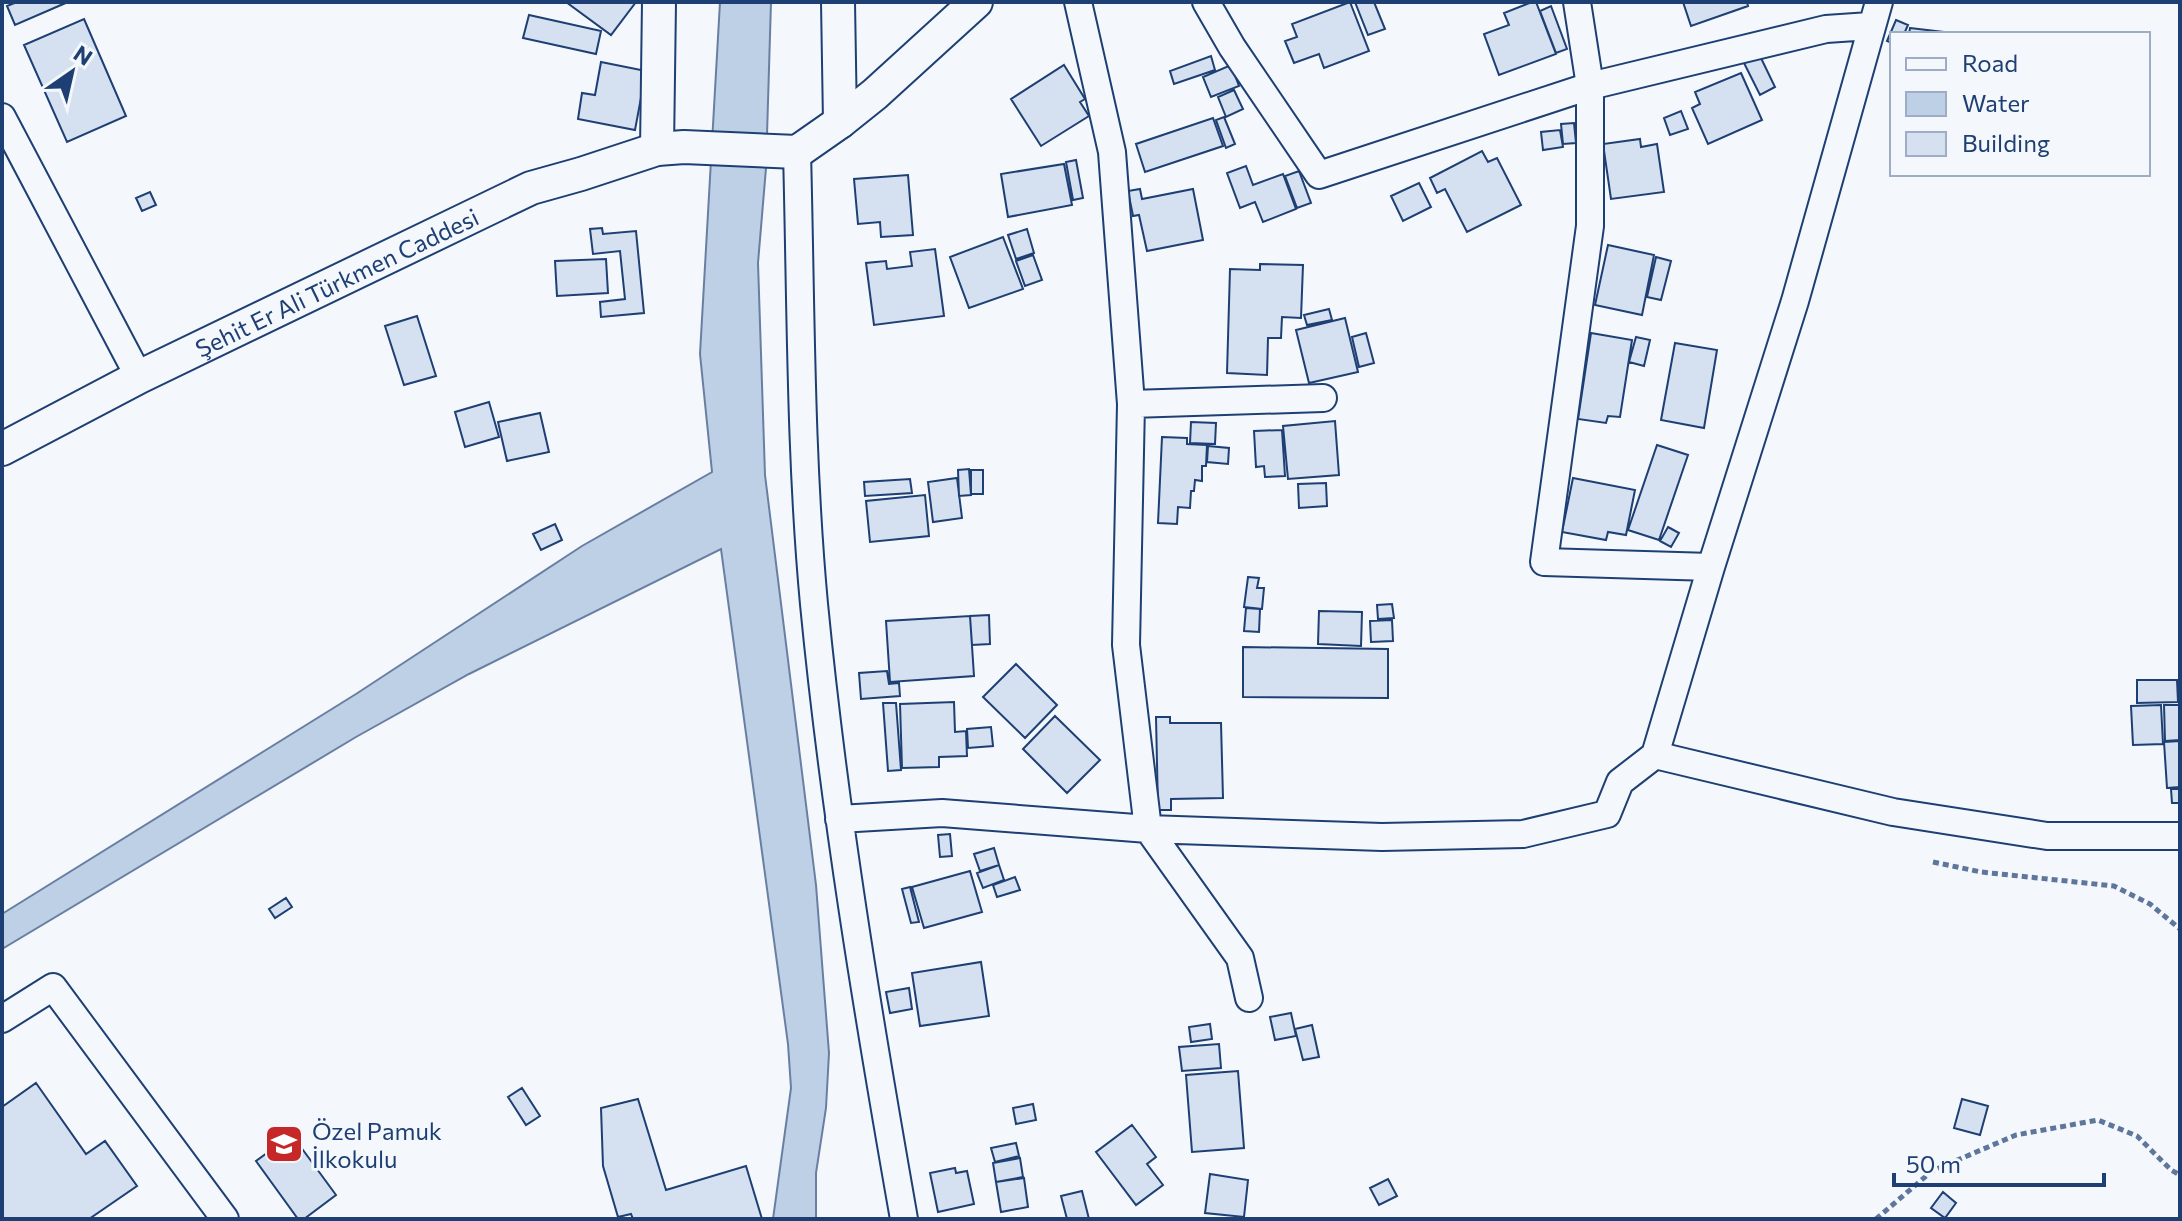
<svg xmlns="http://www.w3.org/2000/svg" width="2182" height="1221" font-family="Commissioner,sans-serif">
<rect width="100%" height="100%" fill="#f4f7fb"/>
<!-- water -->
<path fill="#bed0e5" stroke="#687fa3" stroke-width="2" d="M720,2H771L766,168L758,263L765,475L816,885L829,1053L826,1108L816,1173V1219H773L791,1088L788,1044L721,549L469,674L356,737L2,949V914L356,694L582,546L712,472L700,354Z"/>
<!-- building -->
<path fill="#d5e0f0" stroke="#1d3f73" stroke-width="2" d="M17,2H68L15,25L7,6Z
M566,2H636L611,35Z
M1350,2L1369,51L1324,68L1319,54L1294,63L1285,41L1297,37L1292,24Z
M1355,2H1374L1385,29L1368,35Z
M1532,2H1536L1556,54L1499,75L1484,34L1509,25L1504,13Z
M1683,2H1747L1748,6L1691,26Z
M1551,6L1567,49L1556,53L1540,11Z
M529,15L601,31L596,54L523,38Z
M84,19L126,116L67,142L24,45Z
M1896,20L1908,25L1904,34H1892V43L1887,41Z
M1910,28L1961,34H1909Z
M1211,56L1215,70L1174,84L1170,71Z
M1760,56L1775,87L1760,95L1744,63Z
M601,62L646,71L635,130L578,119L582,93L595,95Z
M1064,65L1085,99L1080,102L1089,116L1041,146L1011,99Z
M1231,65L1239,86L1211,97L1203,77Z
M1741,73L1762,120L1708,144L1692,108L1700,104L1695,92Z
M1234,90L1243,109L1226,117L1218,97Z
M1681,111L1688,129L1670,135L1664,118Z
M1224,117L1235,144L1226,148L1216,120Z
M1213,118L1223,146L1145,172L1136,144Z
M1574,123L1576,143L1563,144L1561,124Z
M1560,130L1563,147L1543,150L1541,132Z
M1640,139L1641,147L1657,144L1664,192L1611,199L1603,144Z
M1482,151L1488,162L1497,158L1521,205L1467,232L1445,189L1437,193L1430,178Z
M1076,160L1083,198L1073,200L1066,162Z
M1064,164L1072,205L1008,217L1001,174Z
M1246,166L1253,185L1283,174L1296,209L1263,222L1255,202L1240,208L1227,173Z
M1299,171L1311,203L1297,208L1285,176Z
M908,175L913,235L881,237L880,222L858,224L854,179Z
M1419,183L1431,207L1403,221L1391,196Z
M1140,189L1142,199L1193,189L1203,240L1147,251L1139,215L1133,216L1128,191Z
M150,192L156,205L142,211L136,198Z
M602,228L603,234L636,231L644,313L601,317L600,302L625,299L620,251L593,254L590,229Z
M1027,229L1034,253L1016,259L1008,235Z
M1003,237L1023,289L969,308L950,257Z
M1608,245L1654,255L1642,315L1595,305Z
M935,249L944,316L874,325L866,263L886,261L887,269L912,266L910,252Z
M1033,255L1042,280L1025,286L1016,261Z
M1656,257L1671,261L1661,300L1647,297Z
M606,259L608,293L557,296L555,261Z
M1260,264L1303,265L1301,318L1282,317L1281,338H1268L1267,375L1227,373L1230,269L1260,270Z
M1329,309L1332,320L1307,325L1304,315Z
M417,316L436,376L404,385L385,326Z
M1345,318L1358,372L1309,383L1296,330Z
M1366,333L1374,363L1359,367L1352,337Z
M1591,333L1632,340L1620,417L1608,416L1606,423L1578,419Z
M1636,337L1650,340L1644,366L1629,362Z
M1675,343L1717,350L1704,428L1661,420Z
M489,402L499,437L465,447L455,412Z
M540,413L549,452L507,461L498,422Z
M1335,421L1339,475L1288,479L1283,426Z
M1191,422L1216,423L1215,444L1190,443Z
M1282,430L1285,476L1265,477L1264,466L1256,467L1254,431Z
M1162,437L1187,438V444L1207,445L1206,466H1202V481L1195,480L1194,491H1191L1190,508L1178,507L1177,524L1158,523Z
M1657,445L1688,455L1659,540L1628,530Z
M1208,446L1229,448L1228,464L1207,462Z
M969,469L971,495L959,496L958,470Z
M971,470H983V494H971Z
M957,478L962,518L933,522L928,482Z
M1573,478L1635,490L1626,535L1608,532L1606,540L1562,532Z
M910,479L912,493L865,496L864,482Z
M1326,483L1327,506L1299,508L1298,484Z
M925,495L929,536L870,542L866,501Z
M555,524L562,540L541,550L533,534Z
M1668,527L1679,533L1671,547L1660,541Z
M1248,577L1259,578L1257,588H1264L1262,609L1244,607Z
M1392,604L1394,618L1378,619L1377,605Z
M1246,608L1260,609L1259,632L1244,631Z
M1319,611L1362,612L1361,646L1318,644Z
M989,615L990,644L972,645L970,616Z
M970,616L974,676L890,682L886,621Z
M1392,620L1393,641L1371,642L1370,621Z
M1243,647L1388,649V698L1243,697Z
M1016,664L1057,705L1025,738L983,697Z
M887,671L889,684L899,683L900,696L861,699L859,673Z
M2137,680H2177L2178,702L2137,703Z
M954,702L955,732L966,731L967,756L939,757V767L902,768L900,704Z
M883,703H896L901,770L888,771Z
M2161,705L2163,744L2133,745L2131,706Z
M2164,705H2180V740L2165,741Z
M1055,716L1100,760L1067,793L1023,749Z
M1156,717H1170V723H1221L1223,798L1171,799V810H1158Z
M991,727L993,746L968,748L967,729Z
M2180,741V787L2167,788L2164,742Z
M2171,789H2180V803H2172Z
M950,834L952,856L940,857L938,835Z
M994,848L999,865L980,871L974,854Z
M999,865L1004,880L983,888L977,873Z
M970,871L982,912L924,928L912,887Z
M1015,877L1020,890L997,897L993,885Z
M910,887L919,922L911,923L902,889Z
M286,898L292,907L275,918L269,909Z
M981,962L989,1016L920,1026L912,973Z
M909,988L912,1009L890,1013L886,992Z
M1291,1013L1296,1036L1275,1040L1270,1017Z
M1210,1024L1212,1039L1191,1042L1189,1027Z
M1312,1025L1319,1057L1303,1060L1295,1029Z
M1219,1044L1221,1068L1182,1071L1179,1047Z
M1238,1071L1244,1148L1192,1152L1186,1075Z
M36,1083L86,1154L105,1141L137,1186L89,1219H2V1107Z
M522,1088L540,1116L526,1125L508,1097Z
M638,1099L666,1190L746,1166L762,1219H633L631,1214L618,1217L603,1166L601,1108Z
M1962,1099L1988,1106L1980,1135L1954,1128Z
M1033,1104L1036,1120L1016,1124L1013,1108Z
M1132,1125L1156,1157L1147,1164L1163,1185L1136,1205L1096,1152Z
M292,1135L336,1195L304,1219H298L256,1161Z
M1016,1143L1019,1156L995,1162L991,1148Z
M1020,1158L1023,1177L996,1182L993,1163Z
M955,1168L956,1173L967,1171L974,1204L938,1212L930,1173Z
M1210,1174L1248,1180L1244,1217L1205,1213Z
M1024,1178L1028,1207L1001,1212L996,1182Z
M1388,1179L1397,1196L1379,1205L1370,1188Z
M1082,1191L1089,1219H1067L1061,1196Z
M1943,1192L1956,1203L1945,1218L1931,1208Z"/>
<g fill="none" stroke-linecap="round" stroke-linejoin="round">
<defs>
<path id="minor" d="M1078,2L1112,152L1131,404L1126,645L1148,829L1240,958L1249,998
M1206,2L1232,47L1319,175L1590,86L1826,29L1870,26
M1577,2L1590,86V226L1544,562L1711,567
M2,117L139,377
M797,152C801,303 800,454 814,604C834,810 868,1015 904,1219
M1131,404L1323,398
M1655,755L1893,812L2047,836H2180
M839,819L942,813L1148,829L1382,837L1523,834L1607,814L1620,782L1655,755L1711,567L1795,301L1879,2
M2,1019L53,987L225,1219"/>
<g id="tertiary">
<path d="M838,2L840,122"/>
<path d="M657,149L659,2"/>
<path id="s1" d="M2,449L139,377L531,188L581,174L657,149L684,147L797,152L840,122L875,94L976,2"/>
</g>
</defs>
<!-- minor casing -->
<use href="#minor" stroke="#1d3f73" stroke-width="30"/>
<!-- tertiary casing -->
<use href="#tertiary" stroke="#1d3f73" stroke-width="36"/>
<!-- path -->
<path stroke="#5e769c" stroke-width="5" stroke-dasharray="6 4" stroke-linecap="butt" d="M1933,862L1981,872L2114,886L2150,904L2180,929
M1876,1219L1932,1171L2016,1135L2098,1120L2137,1136L2171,1170L2180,1175"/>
<!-- minor -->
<use href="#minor" stroke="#f4f7fb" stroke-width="26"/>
<!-- tertiary -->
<use href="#tertiary" stroke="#f4f7fb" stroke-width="32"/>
</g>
<!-- icons -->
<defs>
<symbol id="school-square" viewBox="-11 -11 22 22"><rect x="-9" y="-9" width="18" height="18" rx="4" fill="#c62828" stroke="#f4f7fb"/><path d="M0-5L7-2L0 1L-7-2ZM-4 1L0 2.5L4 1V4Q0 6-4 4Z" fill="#fff"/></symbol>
</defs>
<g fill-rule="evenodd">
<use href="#school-square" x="262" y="1122" width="44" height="44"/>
</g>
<g text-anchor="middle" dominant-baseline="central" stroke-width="6" stroke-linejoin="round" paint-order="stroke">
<!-- street labels -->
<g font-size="24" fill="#1d3f73" stroke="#f4f7fb">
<text stroke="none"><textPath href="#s1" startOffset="374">Şehit Er Ali Türkmen Caddesi</textPath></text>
</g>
<!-- poi labels -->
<g font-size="24" fill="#1d3f73" stroke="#f4f7fb" text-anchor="start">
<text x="312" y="1130">Özel Pamuk<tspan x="312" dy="28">İlkokulu</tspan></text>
</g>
</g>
<!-- border -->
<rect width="2182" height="1221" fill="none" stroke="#1d3f73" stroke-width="8"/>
<!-- legend -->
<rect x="1890" y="32" width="260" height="144" fill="#f4f7fb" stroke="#9eadc5" stroke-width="2"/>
<rect x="1906" y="58" width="40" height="12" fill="#f4f7fb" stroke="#9eadc5" stroke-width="2"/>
<text x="1962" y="72" font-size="24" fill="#1d3f73">Road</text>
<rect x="1906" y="92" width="40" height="24" fill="#bed0e5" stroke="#9eadc5" stroke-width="2"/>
<text x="1962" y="112" font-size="24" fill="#1d3f73">Water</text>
<rect x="1906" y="132" width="40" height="24" fill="#d5e0f0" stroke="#9eadc5" stroke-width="2"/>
<text x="1962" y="152" font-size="24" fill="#1d3f73">Building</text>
<!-- north arrow -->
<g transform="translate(72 72) rotate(34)" stroke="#f4f7fb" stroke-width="6" paint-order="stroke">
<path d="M0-6L14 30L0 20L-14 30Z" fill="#1d3f73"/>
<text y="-12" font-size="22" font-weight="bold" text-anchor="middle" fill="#1d3f73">N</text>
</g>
<!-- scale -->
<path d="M1894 1173v12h210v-12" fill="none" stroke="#1d3f73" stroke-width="4"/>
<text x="1906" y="1173" font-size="24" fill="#1d3f73" stroke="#f4f7fb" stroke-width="6" paint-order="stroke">50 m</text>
</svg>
